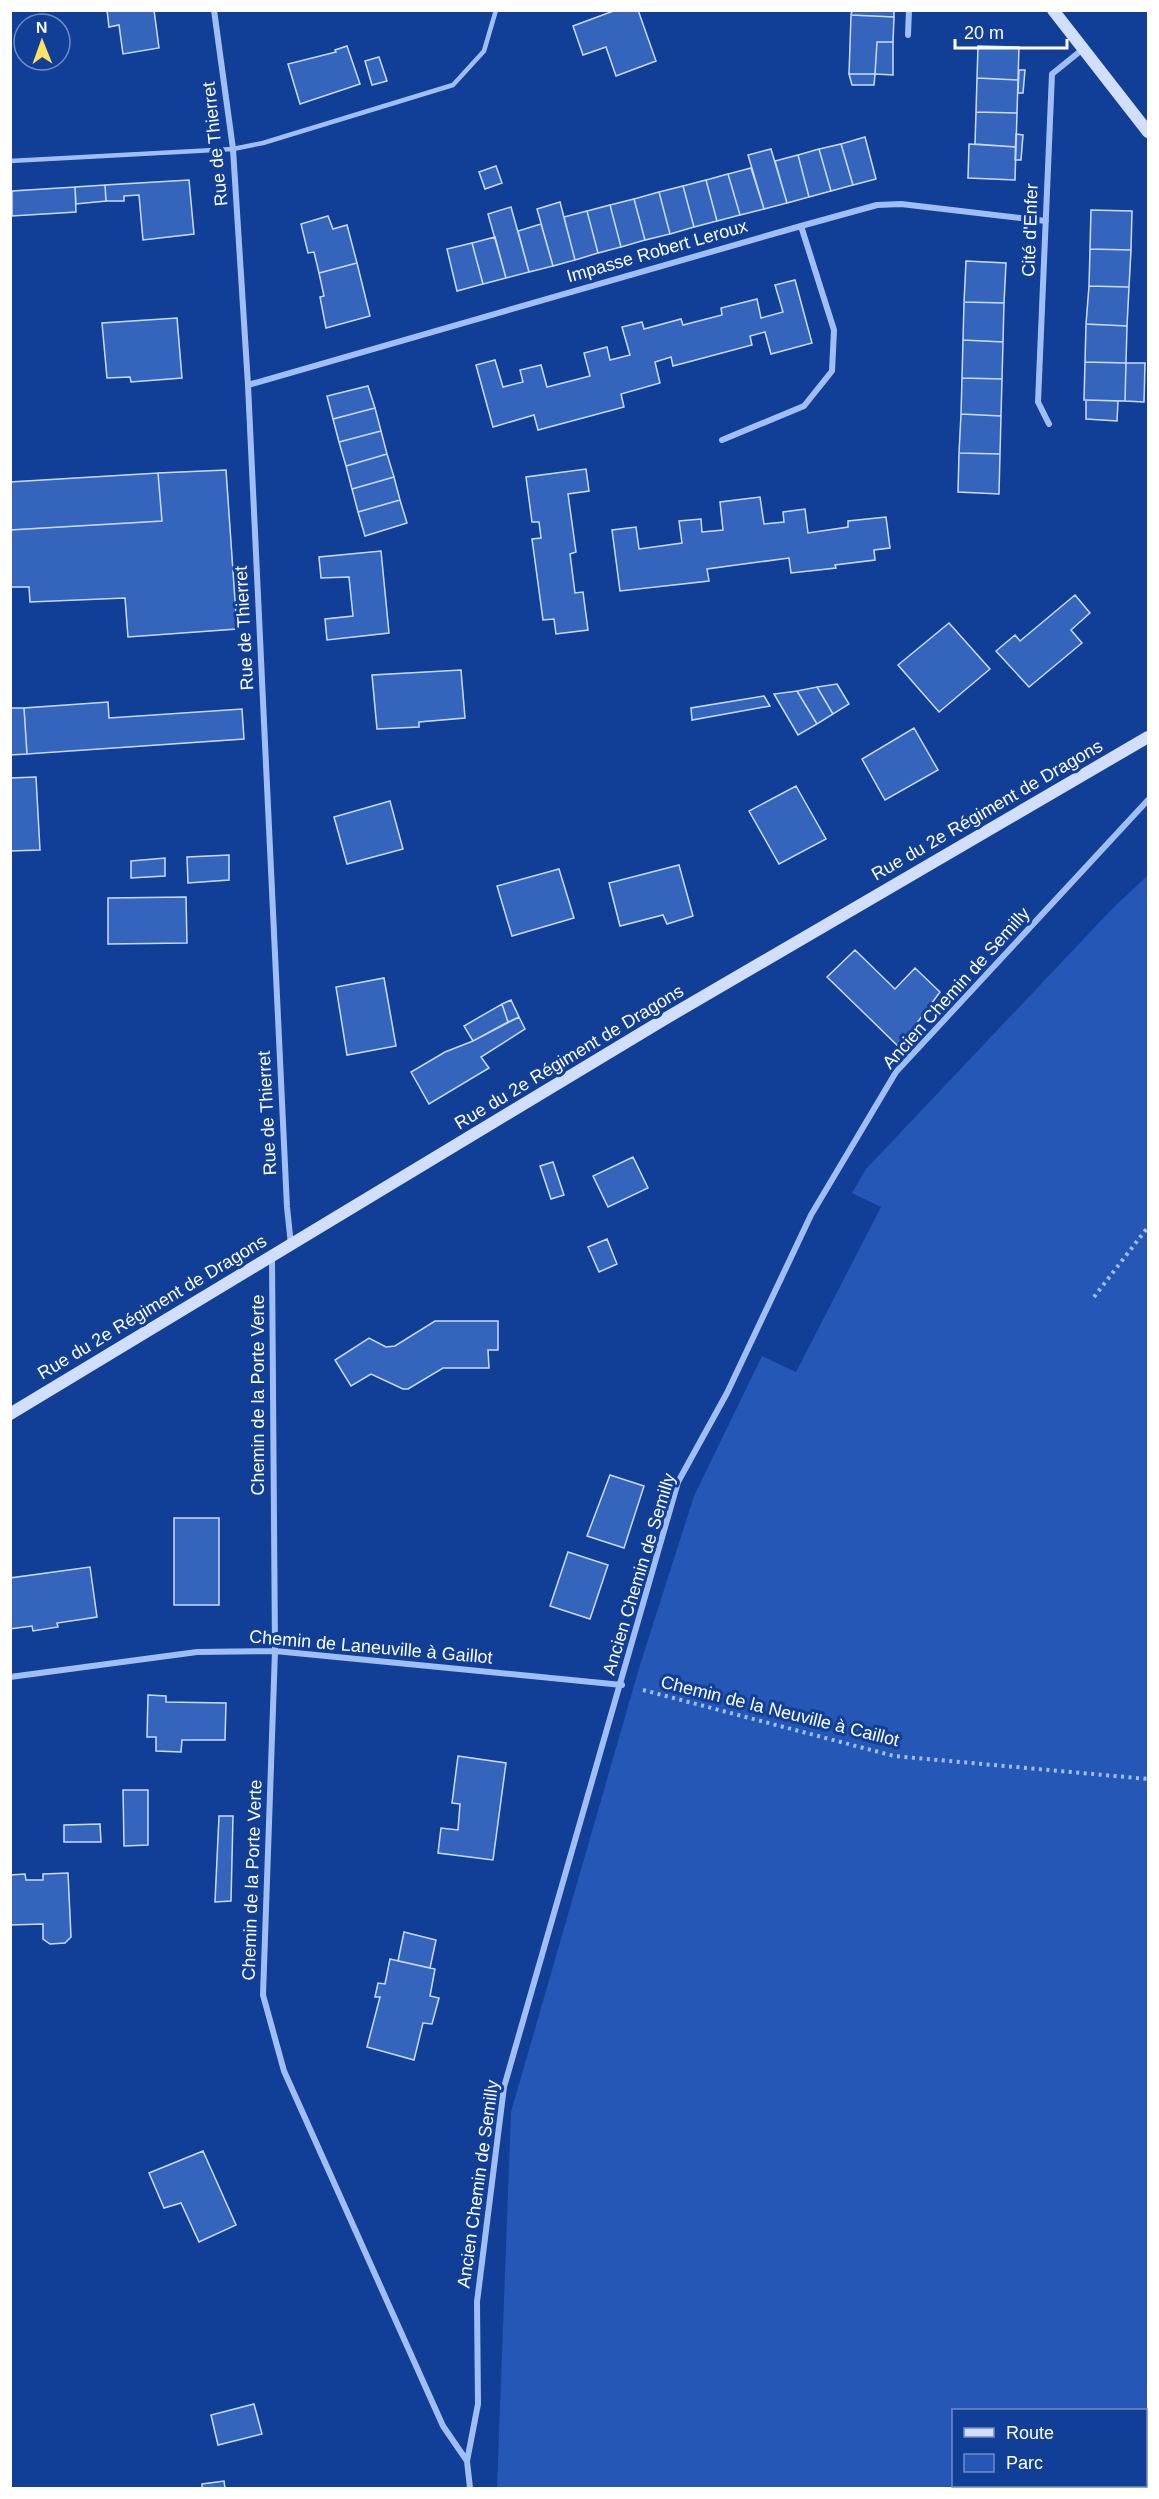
<svg xmlns="http://www.w3.org/2000/svg" width="1159" height="2499" font-family="Arial,sans-serif">
<rect width="100%" height="100%" fill="#113e97"/>
<!-- green -->
<path fill="#2457b6" fill-rule="evenodd" d="M1148,875V2488H497L511,2112L640,1665L694,1496L762,1356L796,1372L881,1207L852,1193L866,1169L1111,910ZM954,2410H1146V2486H954Z"/>
<!-- building -->
<path fill="#3564bd" stroke="#c9dcfe" stroke-width="1.5" d="M107,10H154L159,48L123,54L119,25L109,27Z
M616,10H638L656,61L616,76L606,47L583,55L573,26Z
M852,10H894V17L851,15Z
M851,15L894,17L893,42H877L875,74H849Z
M877,42H893V75L875,74Z
M347,46L360,84L300,104L288,64L336,52L335,50Z
M978,46L1019,47L1018,80L977,78Z
M379,57L387,81L372,85L365,61Z
M1019,70H1025L1023,93H1018Z
M849,74H875L874,85H852Z
M977,78L1018,80L1017,113L976,112Z
M976,112L1017,113L1016,147L975,144Z
M1016,134L1023,135L1021,160H1015Z
M865,137L876,179L853,185L841,144Z
M841,144L853,185L831,191L819,149Z
M969,144L1016,147L1015,180L968,178Z
M771,149L787,203L764,209L748,155Z
M819,149L831,191L809,197L798,155Z
M798,155L809,197L787,203L775,161Z
M496,166L502,183L485,189L479,172Z
M751,168L764,209L740,215L728,174Z
M728,174L740,215L717,221L706,180Z
M189,180L194,234L143,240L139,195L124,196V201H106L105,185Z
M706,180L717,221L694,227L683,186Z
M105,185L106,201L76,204L75,187Z
M683,186L694,227L670,234L659,192Z
M75,187L76,212L12,216V191Z
M659,192L670,234L645,240L634,199Z
M634,199L645,240L621,247L610,205Z
M560,202L575,260L553,266L537,209Z
M610,205L621,247L598,253L587,211Z
M511,207L529,272L506,278L488,214Z
M1091,210L1132,211L1131,250L1090,249Z
M587,211L598,253L575,260L564,217Z
M328,216L333,229L347,225L357,263L319,273L314,252L308,253L301,224Z
M541,224L553,266L529,272L518,231Z
M495,237L506,278L483,284L472,243Z
M472,243L483,284L457,291L447,249Z
M1090,249L1131,250L1129,287L1089,286Z
M966,261L1006,263L1004,303L964,302Z
M357,263L370,316L326,328L320,297L324,296L319,273Z
M795,280L812,343L771,354L765,332L750,336L752,345L673,366L671,357L655,362L660,383L621,394L624,407L538,430L534,415L493,427L476,365L495,360L503,387L523,382L520,370L541,365L547,387L590,376L584,353L607,347L610,360L630,355L622,327L642,322L644,329L681,319L683,325L722,315L721,308L757,299L761,318L783,312L775,285Z
M1089,286L1129,287L1127,326L1086,324Z
M964,302L1004,303L1003,342L963,340Z
M177,318L182,378L131,382L130,377L107,378L102,323Z
M1086,324L1127,326L1126,363L1085,362Z
M963,340L1003,342L1002,379L962,378Z
M1085,362L1126,363L1125,401L1084,400Z
M1126,363H1145L1144,402L1125,401Z
M962,378L1002,379L1001,416L961,414Z
M368,386L375,408L333,419L327,396Z
M1086,400L1118,401L1117,421L1086,419Z
M375,408L381,431L339,442L333,419Z
M961,414L1001,416L1000,454L959,453Z
M381,431L387,454L346,466L339,442Z
M959,453L1000,454L999,494L958,492Z
M387,454L394,477L352,489L346,466Z
M586,469L589,491L568,494L576,552L570,554L575,593L583,592L588,630L556,634L554,619L543,620L532,539L541,538L539,522H532L526,477Z
M226,470L237,629L128,637L125,598L30,602L29,587H10V530L162,521L158,473Z
M158,473L162,521L10,530V482Z
M394,477L400,500L358,512L352,489Z
M760,497L764,524L784,522L783,512L805,509L808,533L848,527V521L886,517L890,548L874,550L875,560L835,565L836,568L791,573L789,558L707,569L709,581L620,591L612,530L636,527L639,549L682,543L679,521L701,519L702,532L723,530L720,502Z
M400,500L407,523L365,536L358,512Z
M381,551L389,633L327,640L325,619L353,616L349,577L321,578L319,557Z
M1075,595L1090,613L1071,630L1082,643L1029,687L996,651L1015,635L1020,641Z
M949,623L990,669L939,712L898,665Z
M461,670L465,718L419,722V727L377,729L372,675Z
M837,684L849,704L833,714L817,687Z
M817,687L833,714L817,724L797,691Z
M797,691L817,724L798,735L774,694Z
M764,696L770,706L692,720L691,708Z
M108,702L109,718L242,709L244,739L27,754L24,708Z
M10,708H24L27,754L10,755Z
M914,728L938,770L885,800L862,759Z
M36,777L40,850L10,851V778Z
M796,786L826,839L779,864L749,811Z
M390,801L403,849L347,864L334,817Z
M229,855V880L188,883L187,857Z
M165,858V876L131,878V861Z
M679,865L693,916L667,924L663,915L620,926L609,883Z
M559,869L574,918L512,936L497,886Z
M186,897L187,943L108,944V898Z
M855,950L895,989L915,968L940,992L899,1047L827,977Z
M384,978L396,1046L347,1055L336,987Z
M511,1000L519,1017L508,1022L502,1004Z
M502,1004L508,1022L473,1041L464,1026Z
M519,1017L525,1029L481,1057L489,1068L429,1104L411,1072L445,1052L473,1041Z
M633,1157L648,1188L608,1207L593,1176Z
M553,1162L564,1195L551,1199L540,1166Z
M607,1239L617,1264L599,1272L588,1247Z
M435,1321H498V1350H488L489,1368H443L408,1389H403L371,1374L351,1386L335,1360L369,1338L386,1347L395,1346Z
M610,1475L644,1486L624,1548L587,1536Z
M174,1518H219V1605H174Z
M568,1552L608,1565L590,1619L550,1606Z
M90,1567L97,1617L57,1623L58,1627L33,1631L32,1626L10,1629V1578Z
M148,1695L166,1696V1702L226,1703L225,1740H182L181,1752L156,1751V1737H147Z
M458,1756L506,1763L493,1860L438,1853L441,1828L458,1830L460,1804L452,1803Z
M123,1790H148V1845L124,1846Z
M219,1816H233L231,1901L215,1902Z
M100,1824L101,1842H64V1825Z
M68,1873L71,1937L65,1943L50,1944L43,1939V1924L10,1925V1875L25,1874L26,1880H43V1874Z
M404,1932L436,1940L430,1968L398,1961Z
M390,1959L435,1969L430,1996L439,1998L432,2024L423,2023L414,2060L367,2047L380,1997H375L378,1983L385,1984Z
M203,2151L236,2225L199,2242L181,2203L164,2208L149,2173Z
M254,2404L262,2434L218,2445L211,2415Z
M224,2481L225,2488H202V2484Z"/>
<g fill="none" stroke-linecap="round" stroke-linejoin="round">
<!-- path -->
<path stroke="#a1bef4" stroke-width="4" stroke-dasharray="3 4.5" stroke-linecap="butt" d="M1094,1297L1148,1227
M643,1690L894,1756L1148,1779"/>
<!-- lane -->
<path stroke="#a1bef4" stroke-width="4.5" d="M10,161L233,149L263,143L453,85L484,51L496,10"/>
<!-- street -->
<path stroke="#a1bef4" stroke-width="6" d="M214,10L233,149L248,385L287,1207L291,1245
M908,35L909,10
M801,226L877,205L901,204L1046,221
M248,385L801,226L834,330L832,371L804,406L722,440
M1049,424L1038,402L1052,74L1083,49
M272,1257L275,1651L263,1995L284,2071L443,2426L467,2461
M10,1677L197,1652L275,1651L622,1685
M470,2488L467,2461L478,2404L477,2302L504,2087L678,1482L727,1393L811,1215L896,1072L1148,800"/>
<!-- secondary -->
<path stroke="#d1dffd" stroke-width="12" d="M1053,10L1148,132
M10,1414L663,1020L1148,737"/>
</g>
<g text-anchor="middle" dominant-baseline="central" stroke-width="6" stroke-linejoin="round" paint-order="stroke">
<!-- street labels -->
<g font-size="18" fill="#fff" stroke="#113e97">
<text transform="translate(215 144) rotate(-96)">Rue de Thierret</text>
<text transform="translate(1030 230) rotate(-88)">Cité d'Enfer</text>
<text transform="translate(657 251) rotate(-16)">Impasse Robert Leroux</text>
<text transform="translate(244 628) rotate(-93)">Rue de Thierret</text>
<text transform="translate(987 810) rotate(-30)">Rue du 2e Régiment de Dragons</text>
<text transform="translate(956 988) rotate(-48)">Ancien Chemin de Semilly</text>
<text transform="translate(569 1057) rotate(-31)">Rue du 2e Régiment de Dragons</text>
<text transform="translate(267 1113) rotate(-93)">Rue de Thierret</text>
<text transform="translate(152 1307) rotate(-31)">Rue du 2e Régiment de Dragons</text>
<text transform="translate(258 1395) rotate(-90)">Chemin de la Porte Verte</text>
<text transform="translate(639 1574) rotate(-73)">Ancien Chemin de Semilly</text>
<text transform="translate(371 1647) rotate(5)">Chemin de Laneuville à Gaillot</text>
<text transform="translate(780 1711) rotate(14)">Chemin de la Neuville à Caillot</text>
<text transform="translate(252 1880) rotate(-88)">Chemin de la Porte Verte</text>
<text transform="translate(478 2184) rotate(-82)">Ancien Chemin de Semilly</text>
</g>
</g>
<!-- border -->
<rect width="1159" height="2499" fill="none" stroke="#ffffff" stroke-width="24"/>
<!-- legend -->
<rect x="952" y="2409" width="195" height="78" fill="#113e97" stroke="#708bc1" stroke-width="1.5"/>
<rect x="964" y="2428" width="30" height="9" fill="#d1dffd" stroke="#708bc1" stroke-width="1.5"/>
<text x="1006" y="2439" font-size="18" fill="#ffffff">Route</text>
<rect x="964" y="2454" width="30" height="18" fill="#2457b6" stroke="#708bc1" stroke-width="1.5"/>
<text x="1006" y="2469" font-size="18" fill="#ffffff">Parc</text>
<!-- north arrow -->
<g transform="translate(42 42) rotate(359)"><circle r="28" fill="#113e97" stroke="#708bc1" stroke-width="1.5"/>
<path d="M0-4.5L10 22L0 15L-10 22Z" fill="#ffe264"/>
<text y="-9" font-size="16" font-weight="bold" text-anchor="middle" fill="#ffffff">N</text>
</g>
<!-- scale -->
<path d="M955 39v9h112v-9" fill="none" stroke="#ffffff" stroke-width="3"/>
<text x="964" y="39" font-size="18" fill="#ffffff" stroke="#113e97" stroke-width="4.5" paint-order="stroke">20 m</text>
</svg>
